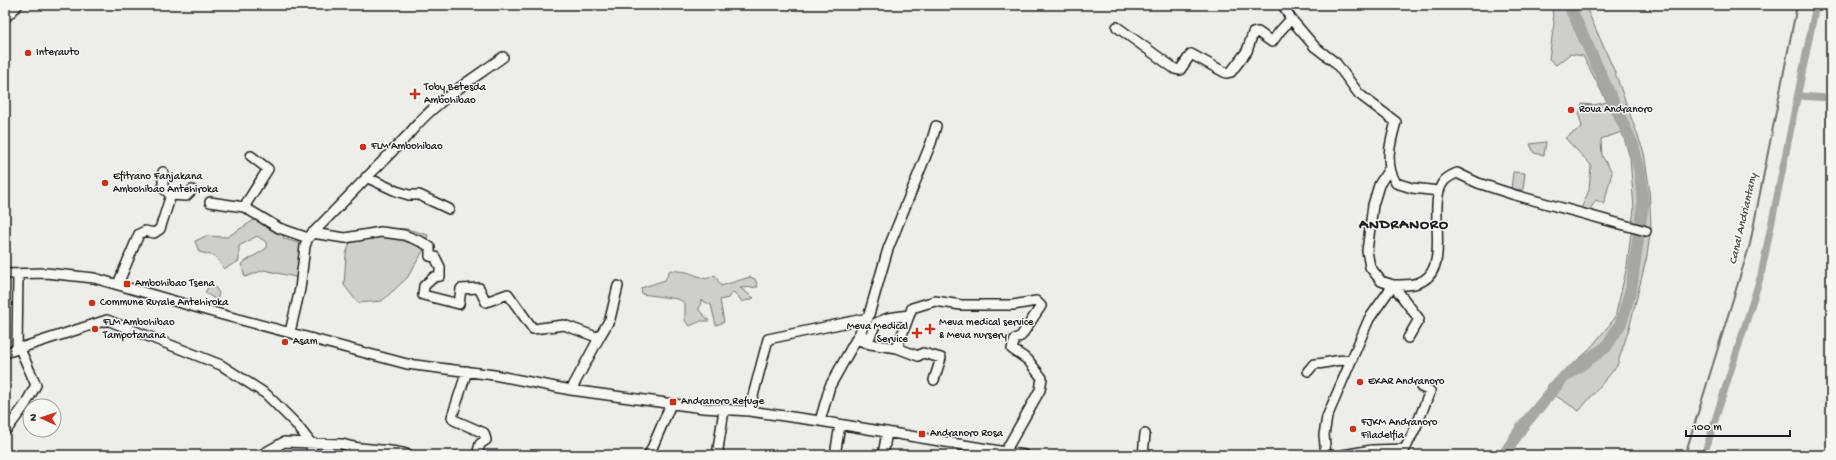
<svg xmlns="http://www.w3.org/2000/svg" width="1836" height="460" font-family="'Gochi Hand',sans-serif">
<rect width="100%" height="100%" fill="#edede9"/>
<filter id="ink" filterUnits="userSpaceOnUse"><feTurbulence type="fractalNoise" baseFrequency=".025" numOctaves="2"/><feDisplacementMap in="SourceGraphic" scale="8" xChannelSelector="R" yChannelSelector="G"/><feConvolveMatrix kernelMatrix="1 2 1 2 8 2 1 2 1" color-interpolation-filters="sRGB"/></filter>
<g filter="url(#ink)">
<!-- green -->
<path fill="#cececb" stroke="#757574" d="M1565,5H1585L1614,70L1644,153L1649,186L1651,227L1647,256L1630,325L1617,366L1579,411L1547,390L1548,385L1587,352L1615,318L1627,266L1634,208L1630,158L1622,132L1601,139L1602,156L1612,172L1604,204L1596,200L1589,211L1581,209L1589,190L1591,165L1565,138L1582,127L1579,115L1582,104L1594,105L1607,102L1583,56L1570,54L1556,65L1549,59L1554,23L1552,10Z
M1546,142L1544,155L1534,153L1530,144Z
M1513,172L1525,173L1523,190L1511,189Z
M259,217L282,224L284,239L299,243L307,239L300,289L295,277L264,270L245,277L241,264L267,248L266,242L257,236L239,246V261L224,269L215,256L199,252L195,241L206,236L227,237Z
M372,228L407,229L428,235L425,248L407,278L382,301L358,303L344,285L346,254L352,237Z
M670,270L687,272L706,279L715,275L721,286L750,277L755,279L758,287L740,288L754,298L742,302L738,296L733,292L728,298L720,300L724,322L716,325L711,305L701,300L699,310L709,321H701L690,326L685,321V303L678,299L642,294L641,288L665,280Z
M211,281L219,293L217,300L205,293Z"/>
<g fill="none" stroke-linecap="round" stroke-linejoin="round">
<!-- stream -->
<path stroke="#6f6f6d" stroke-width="2" d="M1685,455L1750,244L1797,5"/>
<!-- canal -->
<path stroke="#a6a6a3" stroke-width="7" d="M1798,96L1831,98
M1704,455L1761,275L1816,5"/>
<!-- river -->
<path stroke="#a6a6a3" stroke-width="12" d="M1504,455L1522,427L1564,377L1606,347L1621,323L1631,289L1643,204L1640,172L1633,145L1569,5"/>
<defs>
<path id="minor" d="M1283,5L1291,19L1315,47L1336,63L1359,94L1396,122C1390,143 1384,164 1396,183L1412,188L1439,191
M1117,27L1175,69L1180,70L1191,54L1226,73L1231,72L1247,51L1253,33L1258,32L1272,42L1280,31L1291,19
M1389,169L1379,185L1373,205L1367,251L1370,267L1381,281L1393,285L1419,319L1408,338
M163,172V188L171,195
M366,177L396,191L409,195H419L449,209
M210,202L244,207L279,228L308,238
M244,207L268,169L251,156
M312,233L345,238L381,232L404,235L422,242L430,247V256L435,257L440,267V276L434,277L424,286L423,295L459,304L461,289L479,288L486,302L508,294L533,329L564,325L599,338L610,319L618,286
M5,274L46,273L94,278L223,315L407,364L494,375L571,390L703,408L749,411L820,421L1024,455
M118,284L139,234L145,231L154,233L160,229L171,195L186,196L192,190
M290,332L300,289L305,246L308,238L408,135C434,102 470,81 503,57
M860,338L864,336L869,339L876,323L888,318L909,315
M856,339L870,344L897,348L918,356L923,353L941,358L934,380
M897,348L912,308L935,301L961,305H1013L1036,301L1041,306L1021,336L1015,339L1012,349L1028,360L1042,378L1040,390L1005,452
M17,349L18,274
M5,353L107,320L221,365L266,394L296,424L310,442L313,455
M467,371L452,417L454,420L484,433L486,440L480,444L477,455
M1308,371L1314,364C1329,364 1336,358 1350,361
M571,390L599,338
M749,411L768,339L868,318
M820,421L830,386L868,318L888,249L931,143L936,126
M5,427L8,428L25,405L36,385L20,349
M261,455L284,442L342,444C364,452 387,447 409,455
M649,455L671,404
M719,455L718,449L724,410
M835,455L840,425
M883,455L887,432
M1143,455L1145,434
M1326,455L1324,435L1327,417L1369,319L1393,285C1403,285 1415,286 1424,280C1451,264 1426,203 1444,181C1448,177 1452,175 1457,173L1478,183L1515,195L1646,231
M1343,455L1372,450L1405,449L1416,427L1430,391L1421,387"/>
<path id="major" d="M5,16L16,5"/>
</defs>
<!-- minor casing -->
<use href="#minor" stroke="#1c1c1c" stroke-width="12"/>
<!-- major casing -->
<use href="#major" stroke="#1c1c1c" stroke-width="15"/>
<!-- minor -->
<use href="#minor" stroke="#f6f6f2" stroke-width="9"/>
<!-- major -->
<use href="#major" stroke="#f6f6f2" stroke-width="12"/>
</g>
</g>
<!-- markers -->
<g fill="#c8321e" stroke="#f6f6f2" stroke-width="1.5">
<circle cx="28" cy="53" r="4"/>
<path d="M413 88h4v4h4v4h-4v4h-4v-4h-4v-4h4z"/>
<circle cx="1571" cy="110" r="4"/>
<circle cx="363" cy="147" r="4"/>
<circle cx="105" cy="183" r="4"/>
<rect x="123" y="280" width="8" height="8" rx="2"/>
<circle cx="92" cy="303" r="4"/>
<circle cx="95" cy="329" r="4"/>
<path d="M928 323h4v4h4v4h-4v4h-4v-4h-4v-4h4z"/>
<path d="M915 327h4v4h4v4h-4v4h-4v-4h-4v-4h4z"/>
<circle cx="285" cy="342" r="4"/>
<circle cx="1360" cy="382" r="4"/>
<rect x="669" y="398" width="8" height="8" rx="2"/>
<circle cx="1353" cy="429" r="4"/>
<rect x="918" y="430" width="8" height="8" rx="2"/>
</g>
<g text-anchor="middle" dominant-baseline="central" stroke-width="3" stroke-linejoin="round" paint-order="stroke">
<!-- poi labels -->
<g font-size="11" fill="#1c1c1c" stroke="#f6f6f2" text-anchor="start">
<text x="36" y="53">Interauto</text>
<text x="424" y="88">Toby Betesda<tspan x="424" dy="13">Ambohibao</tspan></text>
<text x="1579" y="110">Rova Andranoro</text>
<text x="371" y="147">FLM Ambohibao</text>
<text x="113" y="177">Efitrano Fanjakana<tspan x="113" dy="13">Ambohibao Antehiroka</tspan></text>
<text x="135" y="284">Ambohibao Tsena</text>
<text x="100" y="303">Commune Rurale Antehiroka</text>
<text x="103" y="323">FLM Ambohibao<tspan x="103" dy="13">Tampotanana</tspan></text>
<text x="939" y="323">Meva medical service<tspan x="939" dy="13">&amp; Meva nursery</tspan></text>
<text x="908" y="327" text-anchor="end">Meva Medical<tspan x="908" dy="13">Service</tspan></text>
<text x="293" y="342">Asam</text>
<text x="1368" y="382">EKAR Andranoro</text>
<text x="681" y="402">Andranoro Refuge</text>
<text x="1361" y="423">FJKM Andranoro<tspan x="1361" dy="13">Filadelfia</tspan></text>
<text x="930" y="434">Andranoro Rosa</text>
</g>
<!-- water labels -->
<g font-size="12" font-style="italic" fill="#535352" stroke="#f6f6f2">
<text transform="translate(1744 219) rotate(-77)">Canal Andriantany</text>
</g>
<!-- district labels -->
<g font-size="15" font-weight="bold" letter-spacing="1" fill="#1c1c1c" stroke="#f6f6f2">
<text x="1404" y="225">ANDRANORO</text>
</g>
</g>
<!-- margin -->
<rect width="1836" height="460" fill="none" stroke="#f6f6f2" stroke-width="20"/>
<rect x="10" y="10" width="1816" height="440" fill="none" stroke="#1c1c1c" stroke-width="1.5" filter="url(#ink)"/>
<!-- north arrow -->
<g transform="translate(42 418) rotate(273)"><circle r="19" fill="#f6f6f2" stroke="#9f9f9c"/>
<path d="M0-3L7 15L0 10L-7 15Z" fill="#c8321e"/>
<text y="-6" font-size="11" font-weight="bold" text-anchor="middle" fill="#1c1c1c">N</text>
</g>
<!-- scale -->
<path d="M1686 430v6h104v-6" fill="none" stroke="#1c1c1c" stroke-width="2"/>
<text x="1692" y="430" font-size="12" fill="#1c1c1c" stroke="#f6f6f2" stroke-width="3" paint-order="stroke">100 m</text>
</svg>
